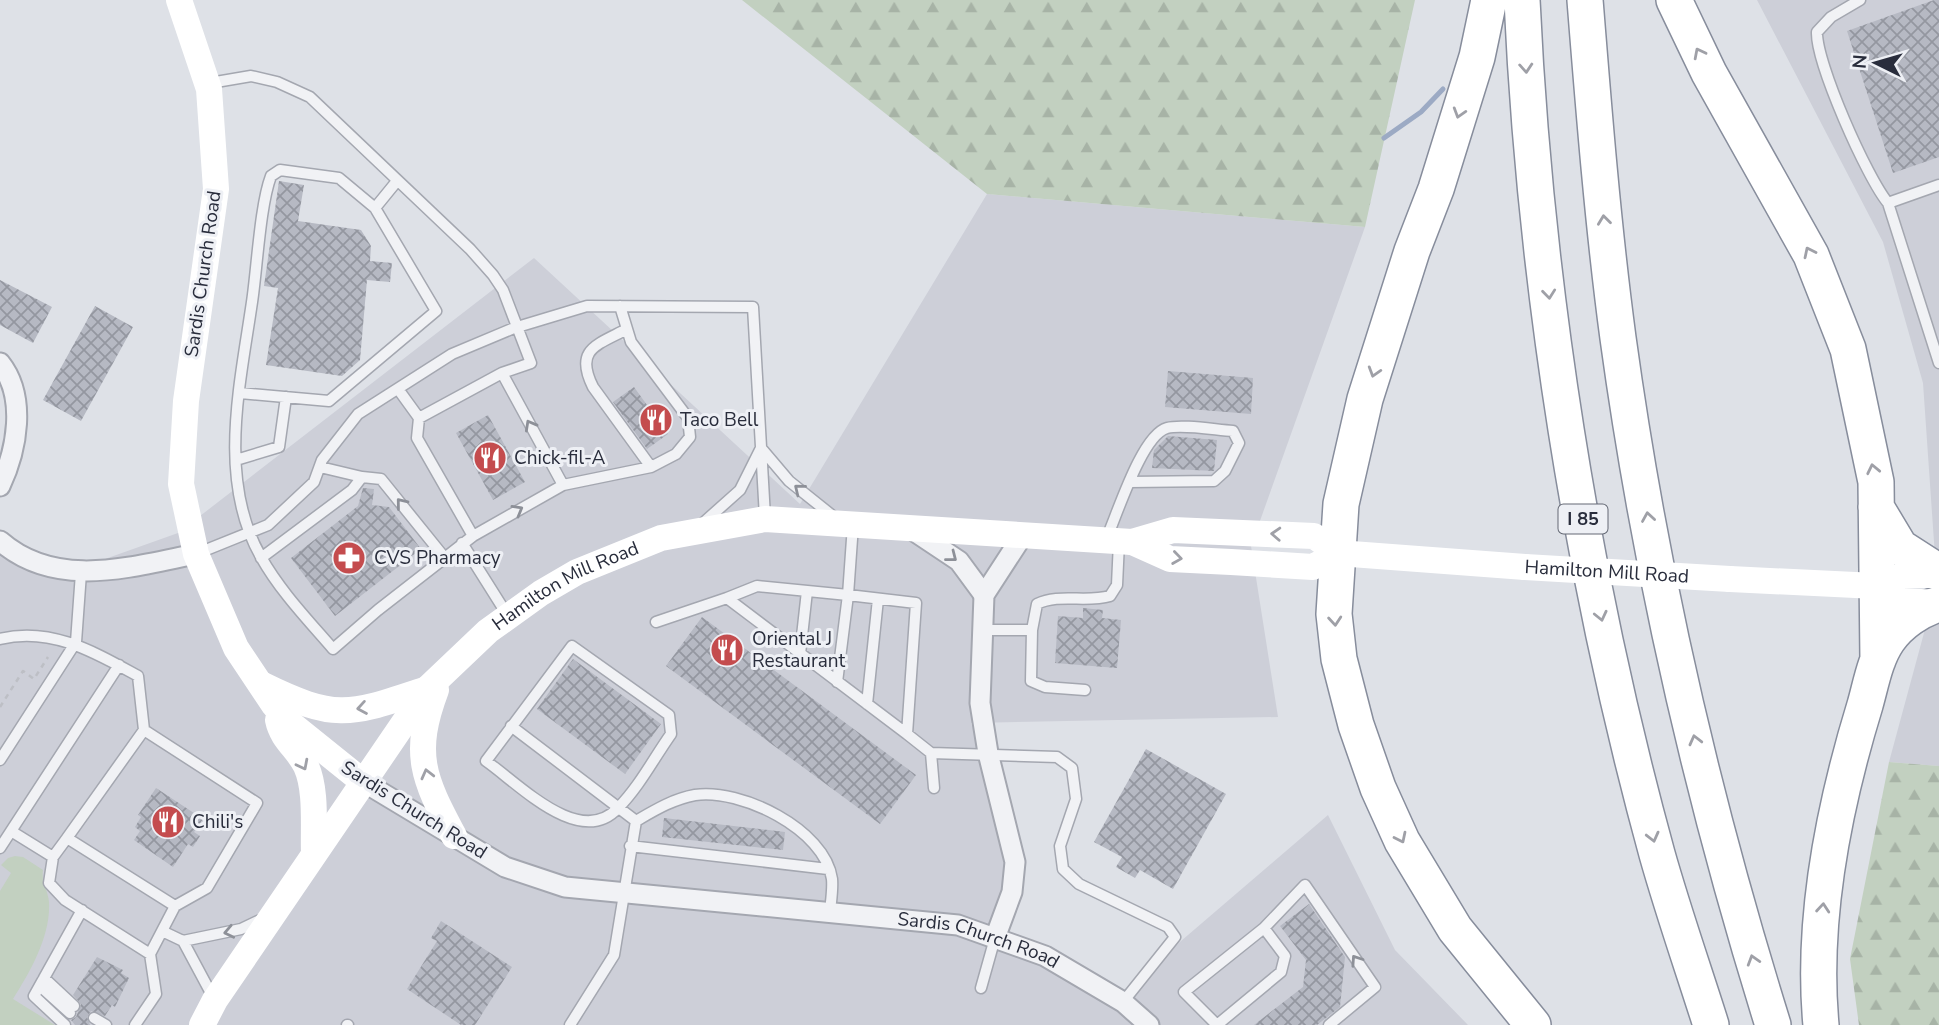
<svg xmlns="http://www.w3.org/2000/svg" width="1939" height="1025" font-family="'Nunito Sans',sans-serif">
<defs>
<pattern id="forest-firs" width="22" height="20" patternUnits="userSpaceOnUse" patternTransform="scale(1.75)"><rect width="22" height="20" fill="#c2d0c0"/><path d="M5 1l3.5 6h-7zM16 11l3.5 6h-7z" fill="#a7b3a6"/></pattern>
<pattern id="building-cross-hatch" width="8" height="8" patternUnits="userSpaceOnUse" patternTransform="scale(1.75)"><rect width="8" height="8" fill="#b6b9c3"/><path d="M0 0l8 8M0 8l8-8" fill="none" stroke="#9497a0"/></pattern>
</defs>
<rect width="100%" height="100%" fill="#dee1e7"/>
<!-- built -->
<path fill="#cdcfd8" d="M1757,0H1939V766L1889,762L1937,585L1923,383L1883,242Z
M987,194L1365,227L1251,546L1278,717L971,723L1010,836L994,933L1103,979L1118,995L1328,815L1395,950L1468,1025H0V546L91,564L178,533L534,258L800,504Z"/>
<!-- green -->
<path fill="#c2d0c0" d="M15,856L23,857L43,870C41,883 48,890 49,902C51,936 30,972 13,999L55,1025H0V891L11,873L1,865L8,858Z"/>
<!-- forest -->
<path fill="url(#forest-firs)" d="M742,0H1415L1365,227L987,194Z
M1889,762L1939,766V1025H1859L1850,959Z"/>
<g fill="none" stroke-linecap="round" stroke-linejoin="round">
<!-- stream -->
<path stroke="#9caac4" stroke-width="5" d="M1384,138L1421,112L1443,89"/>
</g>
<!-- building -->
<path fill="url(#building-cross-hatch)" d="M1934,0H1939V157L1893,173L1847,31Z
M279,181L304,185L298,221L361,230L371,246L370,261L392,263L390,282L367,280L360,360L342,376L266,365L278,288L264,286Z
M0,280L52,307L33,343L0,325Z
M95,306L133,327L81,421L43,400Z
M1168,371L1253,378L1251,414L1165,407Z
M634,387L668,434L647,449L613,402Z
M488,415L525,482L493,500L456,433Z
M1168,436L1217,440L1214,471L1152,468L1154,450Z
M363,488L374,489L372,505L389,507L421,549L335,616L291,558L358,506Z
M1083,608L1103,610L1102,618L1121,620L1117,668L1055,663L1058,616L1083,618Z
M702,617L916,775L880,824L666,666Z
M573,659L661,724L625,774L537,709Z
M1146,749L1226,794L1173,889L1140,870L1135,878L1116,867L1122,857L1094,842Z
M156,788L203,819L194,832L200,836L193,847L188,844L173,867L134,840L140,831L135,827L141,817L138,815Z
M664,818L785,832L783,850L662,837Z
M1309,904L1345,957L1340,1007L1317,1025H1254L1303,987L1306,960L1280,926Z
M441,921L512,967L475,1025H461L407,989L437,941L431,938Z
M97,957L123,970L121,973L129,978L115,1007L112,1005L105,1016L91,1011L87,1017L90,1025H75L71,1020L76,1017L81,1004L73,995Z"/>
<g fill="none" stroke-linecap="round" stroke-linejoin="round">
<defs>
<path id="lane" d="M1860,0L1831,17L1817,32C1816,63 1867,178 1888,203
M210,83L251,76L277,82L310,97L470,249L493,275L503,290L531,363L502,373
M397,181L375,208L339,178L280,170L271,176C260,205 257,269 252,302C240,385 217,480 261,557C280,591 308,620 333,649L378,610L473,536L563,485L651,467L676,454L690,437L688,418L631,342L620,306
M1939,185L1888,203L1939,363
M627,329C597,345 574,349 593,387L651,467
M398,389L419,418L417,438L473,536
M240,393L329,401L436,311L375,208
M419,418L502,373L563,485
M761,448L789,481L834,517
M236,460L279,447L286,397
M320,467L362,477
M703,523L740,490L761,448
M853,525L848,595L916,603L907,734L931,753L1057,757L1072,768L1076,799L1060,846L1063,869L1079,884L1168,927L1175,937L1123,1002
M1107,537C1118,512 1142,435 1167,428C1182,424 1216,430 1233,431L1239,443L1225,471L1214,481L1130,482
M462,543L508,616
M196,554L268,525L314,482L322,460L358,414L452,354L514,328L587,306L753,307L765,517
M261,558L352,490L362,477L381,479L444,557
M727,598L757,586L848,595L837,682
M656,622L727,598L907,734
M982,630H1032L1037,604C1059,593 1086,603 1110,596L1117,585L1119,542
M1032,630L1031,681L1045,687L1085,690
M0,639C51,626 96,653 138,676L144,730L257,803L207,888L175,906L150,954L156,994L135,1025
M572,646L669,715L671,734C654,758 639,787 618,808C580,849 519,784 486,761Z
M800,654L807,591
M867,704L878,599
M511,726L636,821L614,955L570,1025
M931,753L934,788
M0,760L76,642L81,573
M636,821C655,810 673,799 695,795C740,788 825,829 832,879C833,889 831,901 830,911
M11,831L53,857L67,838L175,906
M67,838L144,730
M630,846L828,869
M0,848L119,665
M53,857L49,883L65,900L150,954
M1264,928L1285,956L1281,972L1217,1025L1184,992Z
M1264,928L1305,885L1375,987L1329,1025
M162,931L183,941L213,997
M183,941L241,929L260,920
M44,978L74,1006
M40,986L70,1013
M981,988L995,938
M94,1018L106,1025
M65,1025L34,996L82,910
M347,1025H348"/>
<g id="street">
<path d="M0,363C27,397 17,450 0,486"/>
<path d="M911,529L959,561L984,595"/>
<path d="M0,541C56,590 130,567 196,554"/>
<path id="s1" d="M362,781L505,867L565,887L958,925L1045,956L1123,1002L1149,1025"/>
<path d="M995,938L1012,892L1015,862L988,753L980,703L984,595L1023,535"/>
</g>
<path id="highway" d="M1489,0L1477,57L1436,189L1412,251L1365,399L1341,504L1334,614L1339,659L1356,725L1378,788L1402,841L1455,929L1533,1025
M1522,0C1535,283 1582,581 1657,854C1673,911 1693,968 1711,1025
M1585,0C1594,113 1603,226 1618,338C1650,571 1703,801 1773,1025
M1674,0L1709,73L1811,255L1848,349L1876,482L1878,660
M1876,507L1900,547L1939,572
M1821,1025C1811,919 1834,806 1865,705C1871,684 1875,659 1888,640C1900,623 1919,610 1939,604"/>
</defs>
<!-- lane casing -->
<use href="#lane" stroke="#a4a7b0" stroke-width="13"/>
<!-- street casing -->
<use href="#street" stroke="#a4a7b0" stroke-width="23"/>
<!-- highway casing -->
<use href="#highway" stroke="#878d9c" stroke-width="38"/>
<!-- path -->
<path stroke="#bdbfc5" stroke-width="2.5" stroke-dasharray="5 5" stroke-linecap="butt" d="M0,707L23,671L34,679L48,657"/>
<!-- lane -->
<use href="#lane" stroke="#f1f2f5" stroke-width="10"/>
<!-- street -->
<use href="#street" stroke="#f1f2f5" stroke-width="19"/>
<!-- secondary -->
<g stroke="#fff" stroke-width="26">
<path d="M179,0L209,89L216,189L186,401L181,484L196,554L236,648L274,705L286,720L362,781"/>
<path d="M1132,542L1173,530L1314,536L1338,553L1525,567"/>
<path d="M1730,579L1876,586L1903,575H1939"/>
<path d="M1876,586L1901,601L1939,603"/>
<path d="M263,685C338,722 351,714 427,689"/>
<path d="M436,690C412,754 423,778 454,836"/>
<path d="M278,720C282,740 298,749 306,766C317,790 313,827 314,853"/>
<path id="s2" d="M202,1025L215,1000L427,689L488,631L541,593L577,572L661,538L765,519L1132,542L1170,559L1231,562L1313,567L1338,553"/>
</g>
<!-- highway -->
<use href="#highway" stroke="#fff" stroke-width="35"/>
<!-- secondary-bridge -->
<path stroke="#fff" stroke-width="26" id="s3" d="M1525,567L1730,579"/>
</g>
<!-- one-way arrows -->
<defs><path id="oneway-chevron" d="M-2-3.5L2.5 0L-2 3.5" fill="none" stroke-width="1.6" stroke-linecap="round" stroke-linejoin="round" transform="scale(1.75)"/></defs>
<g stroke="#9fa0a7">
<use href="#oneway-chevron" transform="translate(1699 53) rotate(-117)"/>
<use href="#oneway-chevron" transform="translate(1526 68) rotate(86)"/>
<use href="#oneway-chevron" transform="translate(1459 113) rotate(107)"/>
<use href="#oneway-chevron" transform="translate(1604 220) rotate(-97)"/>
<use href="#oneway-chevron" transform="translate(1809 252) rotate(-116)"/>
<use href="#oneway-chevron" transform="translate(1549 294) rotate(84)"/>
<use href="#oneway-chevron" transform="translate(1374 372) rotate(107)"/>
<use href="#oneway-chevron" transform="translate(1873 469) rotate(-102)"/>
<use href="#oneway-chevron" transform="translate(1648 517) rotate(-99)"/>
<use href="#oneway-chevron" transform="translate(1276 534) rotate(-177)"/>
<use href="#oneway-chevron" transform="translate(1177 558) rotate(8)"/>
<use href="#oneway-chevron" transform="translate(1601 616) rotate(77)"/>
<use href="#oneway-chevron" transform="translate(1335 621) rotate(85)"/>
<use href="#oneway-chevron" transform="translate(362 708) rotate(170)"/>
<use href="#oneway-chevron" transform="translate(1695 740) rotate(-104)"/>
<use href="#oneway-chevron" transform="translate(303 765) rotate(63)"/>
<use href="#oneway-chevron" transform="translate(427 774) rotate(-104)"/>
<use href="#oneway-chevron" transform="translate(1653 837) rotate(76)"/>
<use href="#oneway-chevron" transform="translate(1401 838) rotate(64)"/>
<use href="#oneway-chevron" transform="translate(1823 908) rotate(-85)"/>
<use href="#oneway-chevron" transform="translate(1753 960) rotate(-107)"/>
</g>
<g stroke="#8d9098">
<use href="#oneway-chevron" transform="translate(530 425) rotate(-119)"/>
<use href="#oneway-chevron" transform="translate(799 489) rotate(-141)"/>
<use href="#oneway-chevron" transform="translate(401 503) rotate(-129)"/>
<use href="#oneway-chevron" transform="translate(518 510) rotate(-30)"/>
<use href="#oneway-chevron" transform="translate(952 557) rotate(38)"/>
<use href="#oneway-chevron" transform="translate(229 932) rotate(168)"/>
<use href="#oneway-chevron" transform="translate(1356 960) rotate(-124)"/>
</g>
<!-- icons -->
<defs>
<symbol id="restaurant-disc" viewBox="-11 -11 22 22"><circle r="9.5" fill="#c44c4e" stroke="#eef0f5"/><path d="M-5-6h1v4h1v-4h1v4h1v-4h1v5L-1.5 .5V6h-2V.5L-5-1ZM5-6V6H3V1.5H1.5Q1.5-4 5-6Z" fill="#fff"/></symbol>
<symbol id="pharmacy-disc" viewBox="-11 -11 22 22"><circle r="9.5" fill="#c44c4e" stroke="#eef0f5"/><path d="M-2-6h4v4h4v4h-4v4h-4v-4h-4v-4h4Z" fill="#fff"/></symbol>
</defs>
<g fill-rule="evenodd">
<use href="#restaurant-disc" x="637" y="401" width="38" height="38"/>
<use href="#restaurant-disc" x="471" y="439" width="38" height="38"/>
<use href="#pharmacy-disc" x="330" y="539" width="38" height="38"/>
<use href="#restaurant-disc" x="708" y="631" width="38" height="38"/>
<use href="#restaurant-disc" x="149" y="803" width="38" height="38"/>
</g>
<g text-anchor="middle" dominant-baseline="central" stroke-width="6" stroke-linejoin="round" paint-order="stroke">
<!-- shield labels -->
<rect fill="#eef0f5" stroke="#646874" stroke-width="2" x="1558.5" y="504.5" width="49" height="29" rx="5"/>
<g font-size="18" font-weight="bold" fill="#292d3c">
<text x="1583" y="519">I 85</text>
</g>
<!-- street labels -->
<g font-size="19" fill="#292d3c" stroke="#eef0f5">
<text transform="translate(203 274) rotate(-82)">Sardis Church Road</text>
<text stroke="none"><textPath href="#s3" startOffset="82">Hamilton Mill Road</textPath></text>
<text stroke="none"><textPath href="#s2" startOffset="579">Hamilton Mill Road</textPath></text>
<text transform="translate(414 810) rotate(32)">Sardis Church Road</text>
<text stroke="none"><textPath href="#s1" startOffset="648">Sardis Church Road</textPath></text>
</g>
<!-- poi labels -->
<g font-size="19" fill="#292d3c" stroke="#eef0f5" text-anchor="start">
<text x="680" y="420">Taco Bell</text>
<text x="514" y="458">Chick-fil-A</text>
<text x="374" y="558">CVS Pharmacy</text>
<text x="752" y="639">Oriental J<tspan x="752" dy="22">Restaurant</tspan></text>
<text x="192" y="822">Chili's</text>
</g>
</g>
<!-- north arrow -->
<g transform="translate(1876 63) rotate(275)" stroke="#eef0f5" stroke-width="5" paint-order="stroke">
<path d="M0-5L12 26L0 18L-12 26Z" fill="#292d3c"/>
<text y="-10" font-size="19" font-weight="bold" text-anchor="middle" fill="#292d3c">N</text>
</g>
</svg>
